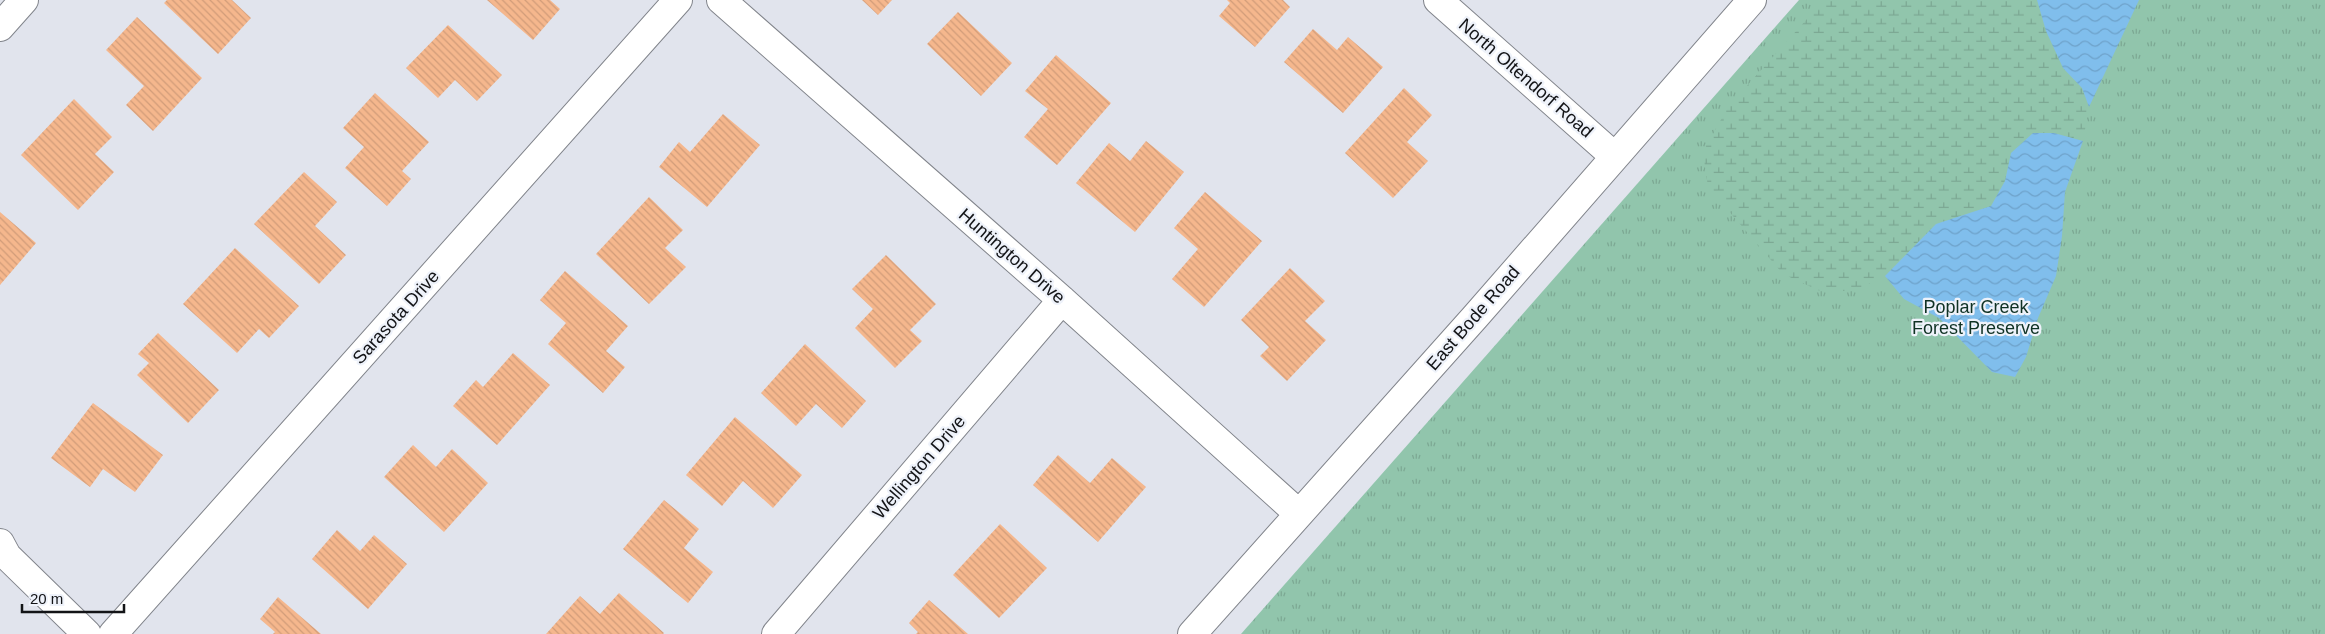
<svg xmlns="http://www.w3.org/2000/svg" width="2325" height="634" font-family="Arial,sans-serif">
<defs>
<pattern id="grass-tufts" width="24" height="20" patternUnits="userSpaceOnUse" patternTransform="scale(1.25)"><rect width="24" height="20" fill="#91c5ac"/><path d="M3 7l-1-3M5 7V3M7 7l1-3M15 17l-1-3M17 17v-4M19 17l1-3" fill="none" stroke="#7ca893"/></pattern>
<pattern id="wetland-marsh" width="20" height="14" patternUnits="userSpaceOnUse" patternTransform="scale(1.25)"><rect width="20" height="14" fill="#91c5ac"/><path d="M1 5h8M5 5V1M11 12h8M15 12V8" fill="none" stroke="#7ca893"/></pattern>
<pattern id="water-waves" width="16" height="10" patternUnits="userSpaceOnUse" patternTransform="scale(1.25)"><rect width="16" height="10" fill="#80beec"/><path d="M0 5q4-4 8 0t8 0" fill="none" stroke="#6ea2ca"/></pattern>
<pattern id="building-back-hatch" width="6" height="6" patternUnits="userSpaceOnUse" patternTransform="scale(1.25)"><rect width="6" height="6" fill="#f5b78d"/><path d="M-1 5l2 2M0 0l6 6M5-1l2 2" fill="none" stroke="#d19c79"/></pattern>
</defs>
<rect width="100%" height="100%" fill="#e1e4ed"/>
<!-- grass -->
<path fill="url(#grass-tufts)" d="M1799,0H2325V634H1241Z"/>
<!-- wetland -->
<path fill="url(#wetland-marsh)" d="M1824,0H2037L2046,31L2063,68L2082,88L2089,107L2083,141L2054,133L2011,153L2005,181L1991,206L1936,224L1885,276L1854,291H1820L1783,274L1708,187L1703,152L1728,107Z"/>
<!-- water -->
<path fill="url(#water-waves)" d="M2037,0H2139L2089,107L2082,88L2063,68L2046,31Z
M2033,133H2054L2083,141L2065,192L2062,236L2056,276L2038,318L2026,357L2015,377L1992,372L1939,318L1904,299L1885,276L1936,224L1991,206L2005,181L2011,153Z"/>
<!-- building -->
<path fill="url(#building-back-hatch)" d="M167,0H232L251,18L218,54L164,3Z
M487,0H550L560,9L533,40Z
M862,0H892L878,15Z
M1227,0H1283L1290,7L1255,47L1219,16L1230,3Z
M958,12L1012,63L981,96L927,44Z
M137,17L202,78L153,131L126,105L144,86L106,50Z
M448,25L502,75L477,101L455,80L438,98L406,68Z
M1313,29L1337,50L1348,37L1383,67L1343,113L1284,62Z
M1056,55L1111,103L1057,165L1024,137L1048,109L1025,91Z
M1404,88L1432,115L1407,142L1428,161L1393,198L1345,153Z
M375,93L429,142L402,171L411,179L387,206L345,168L364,147L343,128Z
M74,99L112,137L95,154L114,172L78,210L21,155Z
M723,114L760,145L707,207L659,167L679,142L690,152Z
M1146,141L1184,172L1135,232L1076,183L1109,143L1130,161Z
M304,172L337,202L315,226L346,255L319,284L254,224Z
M1205,192L1262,241L1204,307L1172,279L1198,249L1174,228Z
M649,197L683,230L665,248L686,267L649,304L596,254Z
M0,212L36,243L0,285Z
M235,248L299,306L269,338L259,329L237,353L183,304Z
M886,255L936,304L910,330L922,341L895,368L855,328L873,309L852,289Z
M1290,268L1325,301L1305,321L1326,340L1287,381L1260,356L1269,347L1241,320Z
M565,271L628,326L606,351L625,367L603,393L548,344L566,323L540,300Z
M158,333L219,390L188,423L137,375L149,363L138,354Z
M805,344L866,401L842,428L816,404L796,426L761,393Z
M513,353L550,385L497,445L453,406L476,380L483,387Z
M93,403L163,455L135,492L103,469L90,487L51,458Z
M735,417L802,475L773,508L743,481L722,506L686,475Z
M413,445L436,467L452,449L488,483L444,532L384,477Z
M1058,455L1090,483L1112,458L1146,487L1098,542L1033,485Z
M664,500L699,529L684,548L713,572L688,603L623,549Z
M1000,524L1047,568L999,618L953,575Z
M337,530L360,551L374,535L407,564L368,609L312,559Z
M619,593L664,633L663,634H546L580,596L600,614Z
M278,597L321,634H273L275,632L260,619Z
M929,600L968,634H916L918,632L909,623Z"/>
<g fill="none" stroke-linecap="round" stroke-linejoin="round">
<defs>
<path id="minor" d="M721,0L1062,300L1299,514
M1438,0L1614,156
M0,27L24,0
M0,543L7,556L87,634
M113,634L678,0
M776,634L1062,300
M1192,634L1475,317L1752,0"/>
</defs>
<!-- minor casing -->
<use href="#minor" stroke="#81848b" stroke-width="30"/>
<!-- minor -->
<use href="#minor" stroke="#fff" stroke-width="28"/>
</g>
<g text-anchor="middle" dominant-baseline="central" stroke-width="4.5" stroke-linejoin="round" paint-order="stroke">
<!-- street labels -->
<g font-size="18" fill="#131417" stroke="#eef2fa">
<text transform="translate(1526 78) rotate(41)">North Oltendorf Road</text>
<text transform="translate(1012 256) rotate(41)">Huntington Drive</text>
<text transform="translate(396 317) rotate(-48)">Sarasota Drive</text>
<text transform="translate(1473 318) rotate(-49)">East Bode Road</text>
<text transform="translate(919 467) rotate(-49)">Wellington Drive</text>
</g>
<!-- park labels -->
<g font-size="18" fill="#0f3224" stroke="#eef2fa">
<text x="1976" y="307">Poplar Creek<tspan x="1976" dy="21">Forest Preserve</tspan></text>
</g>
</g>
<!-- scale -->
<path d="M22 604v8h102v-8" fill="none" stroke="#131417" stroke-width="2.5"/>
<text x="30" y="604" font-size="15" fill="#131417" stroke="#eef2fa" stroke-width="4" paint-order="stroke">20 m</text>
</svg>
